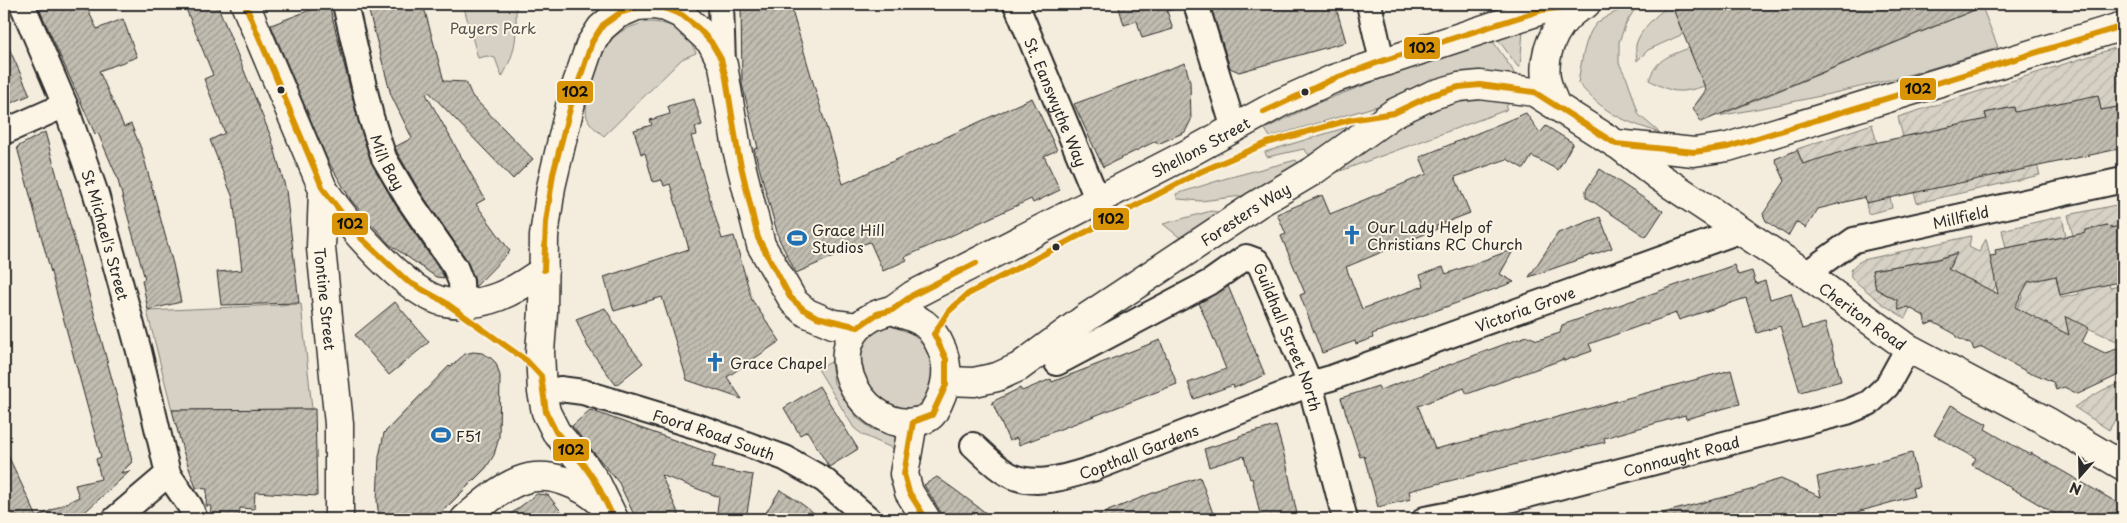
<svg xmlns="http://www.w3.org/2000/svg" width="2127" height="523" font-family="'Playpen Sans',sans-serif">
<defs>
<pattern id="garden-furrows" width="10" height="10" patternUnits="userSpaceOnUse" patternTransform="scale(1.25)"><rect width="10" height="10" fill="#d6d1c4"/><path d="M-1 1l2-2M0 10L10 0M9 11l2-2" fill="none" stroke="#b8b4a9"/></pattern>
<pattern id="building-hatch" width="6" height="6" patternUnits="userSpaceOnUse" patternTransform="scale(1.25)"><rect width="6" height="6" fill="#c2bdb1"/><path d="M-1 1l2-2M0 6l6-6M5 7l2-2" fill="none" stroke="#9e9a90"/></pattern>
</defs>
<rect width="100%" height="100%" fill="#f4edde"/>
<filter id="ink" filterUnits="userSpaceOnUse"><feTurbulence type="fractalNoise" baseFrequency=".02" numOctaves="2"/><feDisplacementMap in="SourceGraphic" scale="10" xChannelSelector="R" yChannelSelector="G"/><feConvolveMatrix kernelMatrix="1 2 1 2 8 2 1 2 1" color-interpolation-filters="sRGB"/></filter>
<g filter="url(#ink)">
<!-- green -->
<path fill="#d6d1c4" stroke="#807e78" d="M463,4H516C516,36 518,48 502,77L495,58L487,56L478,58Z
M1672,4H1692L1674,11L1683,34L1648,50L1637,61C1637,56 1635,49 1636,45C1640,29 1659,12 1672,4Z
M1632,5L1635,9L1626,23L1619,42V63L1628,81L1639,115L1660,133C1622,120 1606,115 1578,83C1581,66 1584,36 1597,23C1607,15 1621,10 1632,5Z
M1982,7L1998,47C1907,79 1813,99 1718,116Z
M647,22C672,22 686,31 696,53L682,59L604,136C597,130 590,126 587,117C582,102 601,50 613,38C623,28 634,26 647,22Z
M1521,25L1523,31L1520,67H1518L1495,35Z
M1490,37L1512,69L1515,76L1499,73L1467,74L1391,102L1270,137L1265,129L1315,104Z
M1689,48L1705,86C1678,94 1673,93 1649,80C1657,58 1669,56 1689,48Z
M1482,98L1508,102L1506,110L1335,173H1321L1421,114L1450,103Z
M1348,127L1350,131L1309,155L1304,149L1267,157L1265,152Z
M1296,160L1298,163L1250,195L1201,201L1178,199L1176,194L1227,178Z
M1211,211L1224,213L1183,240L1163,224Z
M301,304L312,409L172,410L147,311Z
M893,324L909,328L921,337L937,369L931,395L922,404L908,410L892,409L878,399L859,367L863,344L874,329Z
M831,362L834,383L857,418L872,429L896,435L898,440L894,449L863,435L854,428L818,369Z"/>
<!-- garden -->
<path fill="url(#garden-furrows)" stroke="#807e78" d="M2118,47L2123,59V106L2101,110L2098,95L2067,121L2063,102L2036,108L2020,133L2013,107L1985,113L1991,139L1965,124L1938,129L1942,149L1915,134L1903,137L1898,117Z
M1872,124L1877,143L1803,164L1797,149Z
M2037,165L2040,175L1917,203L1913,188Z
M1890,197L1892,208L1868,214L1866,203Z
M2116,205L2121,226L2110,228L2107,225L2086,230L2084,234L2073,236L2068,215Z
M2062,216L2066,236L2006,248L2002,230Z
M1971,236L1969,247L1979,252L1986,239L1993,268L2056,276L2061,298L2079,294V291L2094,287L2107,274L2110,288L2123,285V344L2077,323L2067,342L2013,316L2023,295L1997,283L1989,298L1982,286L1966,278L1958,292L1941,284L1952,263L1942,258L1872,270L1876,289L1910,308L1905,318L1884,305L1851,278C1849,268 1855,264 1863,260Z
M2123,382V407L2109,430L2074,407L2103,390Z"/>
<!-- building -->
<path fill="url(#building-hatch)" stroke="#2b2b2b" d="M37,4H85L97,29L123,19L137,57L99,71L124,127L131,124L142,151L173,264L181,302L148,310L142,280L145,279L117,177L98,133L95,134Z
M184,4H217L271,137L286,190L299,303L221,305L217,272L242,270L233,198L210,140L225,133L204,79L213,75Z
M326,4H329L358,120L371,162L395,204L445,278L436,277L389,244L351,200L328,161L271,25Z
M367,4H423L444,81L466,82L472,96L533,159L513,179L429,92L426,94L485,199L476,204L510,251L475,287L474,277L466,259L419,190L397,152L395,147L412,138L391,95Z
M741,4H790L843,184L1032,98L1057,150L1044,156L1060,190L1033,203L1031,199L905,257L907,260L883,271L870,242L855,247L796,273L779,239L754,149L758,148L742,84Z
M1118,4H1177V8L1167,11L1173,29L1142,38L1137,21L1124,25Z
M1210,4H1335L1346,42L1239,72L1230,68Z
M1692,4H1989L1701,122L1693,108L1706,90L1674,11Z
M4,37L30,95L4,106Z
M1185,63L1190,82L1191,120L1185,132L1158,144L1156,141L1103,167L1074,104Z
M2098,95L2101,110L2123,106V148L1866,203L1865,197L1818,209L1806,228L1796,222L1788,236L1766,221L1763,214L1785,181L1775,159L1797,150L1803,164L1860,146L1987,119L1985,113L2014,107L2015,112Z
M694,99L702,125L695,127L697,135L691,136L722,239L734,236L752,300L780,341L727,377L742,399L687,380L662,297L614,311L604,277L689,249L670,184L664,186L662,180L653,182L645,153L641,154L634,130L652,125L650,120L670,114L668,106Z
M1526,113L1540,133L1546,126L1573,143L1558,170L1532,156L1524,169L1507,159L1455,177L1470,213L1436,226L1437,229L1346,267L1362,309L1424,286L1420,275L1443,267L1446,274L1514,249L1500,274L1514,282L1372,334L1373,338L1356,344L1355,341L1322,353L1300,295L1305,293L1281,236L1286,234L1277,214L1322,195L1330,214L1427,174L1420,157Z
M45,132L126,431L132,462L121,473L130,471L77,519H4V447L37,517L79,497L75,485L101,479L96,459L101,457L17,147Z
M1600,169L1663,211L1646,237L1586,197V190Z
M1600,217L1612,248L1529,277L1558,233Z
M2107,225L2110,228L2121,226L2123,236V281L2060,295L2056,276L2028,282L2015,307L2069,335L2065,316L2089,328L2082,342L2105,353L2123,347V373L2078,394L2064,387L2056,390L2053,382L2035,374H2031L1982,347L1974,350L1972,345L1956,337L1955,334L1933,322L1926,325L1924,316L1908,307L1899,310L1897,300L1876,289L1872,270L1935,260L1957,253L1948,269L1998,294L1990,256L1996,255L1995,250L2085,233L2086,230Z
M1734,265L1738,275L1752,271L1756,284L1765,281L1770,299L1791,293L1802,329L1825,323L1841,381L1800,392L1780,326L1757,333L1746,298L1679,320L1676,313L1589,344L1592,351L1564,361V359L1467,394L1464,388L1418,406L1435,449L1491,435L1731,370L1740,404L1686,419L1685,415L1604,438L1605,442L1409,491L1411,499L1378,507L1364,456L1360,457L1341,398L1378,386L1380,390L1527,336L1538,340L1560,333L1562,325Z
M1228,286L1265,375L1234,388L1233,385L1194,399L1188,383L1226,369L1199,303Z
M395,302L429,342L389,375L355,335Z
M605,308L625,340L643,363L616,385L588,347L576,319Z
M1160,340L1177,384L1019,445L1017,438L1009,441L992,402L1020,388L1022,391L1051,379L1052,382Z
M473,352L482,353L491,358L496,363L500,376L499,437L494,455L486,468L435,519H382L378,510L377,500L379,457L384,433L449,366L450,367L465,354Z
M819,386L858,449L829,467L807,431L800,435L784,408Z
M1951,405L1987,424L1985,429L2030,455L2031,453L2123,506V519H2064L1972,465L1976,458L1934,435Z
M315,409L317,496L255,492L254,509L240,508L239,519H210L211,506H206L207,489L196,488L183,451L172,410Z
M590,410L716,455L711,468L753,475L746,519H716L719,497L661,475L681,519H636L619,483L572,426Z
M1276,426L1286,462L1298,519H1261L1252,478L1250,479L1244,456L1209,467L1204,449L1239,438V436Z
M1912,453L1919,487L1912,488L1914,496L1832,519H1664L1663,513L1754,489L1757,486L1781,479L1821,497L1817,477Z
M937,477L954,489L994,519H945L924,485Z
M1200,477L1215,519H1091V518L1155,492Z
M780,490L799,502L822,519H762Z
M537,494L548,495L567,519H504Z"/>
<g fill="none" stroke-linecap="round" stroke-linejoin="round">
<defs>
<g id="street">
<path id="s1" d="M22,4L65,105L96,194L139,351L168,474L190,506L195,519"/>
<path id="s2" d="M345,4L371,117L384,158L407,197L455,267L461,282L462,303"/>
<path d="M721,4L723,64"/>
<path id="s3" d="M1016,4L1098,201"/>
<path d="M1196,4L1234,129"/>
<path d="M1369,4L1382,61"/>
<path d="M4,132L65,105"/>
<path id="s4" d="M1806,274L1854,240L2123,180"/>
<path id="s5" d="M1057,363L1212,281L1246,257L1257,261L1261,267L1310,384L1345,519"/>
<path id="s6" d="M542,392L560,389L583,392L702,428L785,458L824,480L869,519"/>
<path id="s7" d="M973,445C984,455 995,467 1008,474C1035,489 1069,476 1095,468L1310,384L1331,378L1739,231"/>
<path d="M115,519L168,474"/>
<path id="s8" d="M1425,519L1466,511L1847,412L1869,403L1887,386L1908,348"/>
</g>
<g id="primary">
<path id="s9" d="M245,4L323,189L321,248L339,424V519"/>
<path d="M1555,104C1552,96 1547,86 1546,78C1542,49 1560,15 1586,4"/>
<path id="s10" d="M1617,144L1658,176L1806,274L1908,348L2050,423L2123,466"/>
<path d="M323,189C346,222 405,294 445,302C484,309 514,292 544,270"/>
<path id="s11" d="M892,310L913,295L1189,153L1280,103L1333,79L1542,10L1581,6"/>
<path d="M892,310C901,314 912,316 920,321C928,325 934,334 938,341C952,366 947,389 933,413C930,418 923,420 917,422C857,433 807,329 892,310Z"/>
<path id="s12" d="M946,381L974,382L997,377L1019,367L1083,320L1256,205L1313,171L1394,113L1432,95L1459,87L1480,85L1534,92L1616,144L1694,152L1728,147L2123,26"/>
<path d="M913,422L904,474L909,492L926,519"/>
<path d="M465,519C481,505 499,489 519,481C548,469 583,485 604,505"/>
<path d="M614,519L597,484L584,465L556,432L546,412L542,392L540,352L543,311L544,236L551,187L572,98L590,45L601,28L616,15L637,6L652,5L666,7L681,14L712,43L723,65L737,149L761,245L794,302L807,313L833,324L858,327"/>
</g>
</defs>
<!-- street casing -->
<use href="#street" stroke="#2b2b2b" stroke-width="28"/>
<!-- primary casing -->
<use href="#primary" stroke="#2b2b2b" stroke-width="31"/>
<!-- street -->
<use href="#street" stroke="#fcf5e5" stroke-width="24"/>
<!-- primary -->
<use href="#primary" stroke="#fcf5e5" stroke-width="28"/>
<defs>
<path id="bus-1" d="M245,4L323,189L361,238L407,281L443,301L527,361L541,376
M1264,112L1333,79L1382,61L1542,10L1586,4
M544,270L546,222L553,174L571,105L592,42L603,25L620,13L639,7L664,8L682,15L698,28L711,42L721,59L726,78L738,153L758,238L790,297L803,309L817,317L858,327
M858,327L877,314L892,310L913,295L976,263
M934,334L948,312L968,294L1200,172L1267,143L1349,120L1394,113L1432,95L1459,87L1480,85L1534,92L1616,144L1694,152L1728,147L2123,26
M541,376L546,412L556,432L584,465L597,484L614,519
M913,422L932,415L946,385V359L934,334
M913,422L904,474L909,492L926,519"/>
</defs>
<!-- bus-1 casing -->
<use href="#bus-1" stroke="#fcf5e5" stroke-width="10"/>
<!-- bus-1 -->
<use href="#bus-1" stroke="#d89406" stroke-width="6"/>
</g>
</g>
<!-- icons -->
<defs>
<symbol id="church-bare" viewBox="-9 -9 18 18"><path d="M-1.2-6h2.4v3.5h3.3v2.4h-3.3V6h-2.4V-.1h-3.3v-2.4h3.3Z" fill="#1f6fb2" stroke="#fcf5e5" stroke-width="2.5" paint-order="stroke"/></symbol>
<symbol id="stadium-bare" viewBox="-9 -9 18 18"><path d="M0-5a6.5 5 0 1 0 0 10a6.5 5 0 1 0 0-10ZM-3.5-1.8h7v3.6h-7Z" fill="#1f6fb2" stroke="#fcf5e5" stroke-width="2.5" paint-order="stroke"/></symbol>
</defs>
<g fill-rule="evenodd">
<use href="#church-bare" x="1338" y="221" width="28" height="28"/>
<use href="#stadium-bare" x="783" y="224" width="28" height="28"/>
<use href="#church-bare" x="701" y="348" width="28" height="28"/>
<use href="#stadium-bare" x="427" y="421" width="28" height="28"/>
</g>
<!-- markers -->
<g fill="#2b2b2b" stroke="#fcf5e5" stroke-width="2">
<circle cx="281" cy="90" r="4.5"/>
<circle cx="1305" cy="92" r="4.5"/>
<circle cx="1056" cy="247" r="4.5"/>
</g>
<g text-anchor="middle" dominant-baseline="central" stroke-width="4" stroke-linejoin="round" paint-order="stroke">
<!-- park labels -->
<g font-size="15" fill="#565451" stroke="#fcf5e5">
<text x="493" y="27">Payers Park</text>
</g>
<!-- street labels -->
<g font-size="15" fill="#2b2b2b" stroke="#fcf5e5">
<text stroke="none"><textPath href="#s3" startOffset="106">St. Eanswythe Way</textPath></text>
<text stroke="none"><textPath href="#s11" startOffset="349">Shellons Street</textPath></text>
<text stroke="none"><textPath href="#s2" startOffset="164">Mill Bay</textPath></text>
<text stroke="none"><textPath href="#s12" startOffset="349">Foresters Way</textPath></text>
<text stroke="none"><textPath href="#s4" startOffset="168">Millfield</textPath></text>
<text stroke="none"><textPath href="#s1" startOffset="246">St Michael's Street</textPath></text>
<text stroke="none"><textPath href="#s9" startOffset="311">Tontine Street</textPath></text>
<text stroke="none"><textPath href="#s7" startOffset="594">Victoria Grove</textPath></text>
<text stroke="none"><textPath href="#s10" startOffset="300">Cheriton Road</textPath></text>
<text stroke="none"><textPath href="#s5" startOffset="311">Guildhall Street North</textPath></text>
<text stroke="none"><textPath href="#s6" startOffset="179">Foord Road South</textPath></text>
<text stroke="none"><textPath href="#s7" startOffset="182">Copthall Gardens</textPath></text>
<text stroke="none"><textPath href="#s8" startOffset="264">Connaught Road</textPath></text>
</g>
<!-- poi labels -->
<g font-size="15" fill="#2b2b2b" stroke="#fcf5e5" text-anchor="start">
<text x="1367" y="226">Our Lady Help of<tspan x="1367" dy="17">Christians RC Church</tspan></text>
<text x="812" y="229">Grace Hill<tspan x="812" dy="17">Studios</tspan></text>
<text x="730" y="362">Grace Chapel</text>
<text x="456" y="435">F51</text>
</g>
</g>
<g stroke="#fcf5e5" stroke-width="2">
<rect x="1403" y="36" width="38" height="24" rx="5" fill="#d89406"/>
<rect x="1899" y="77" width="38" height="24" rx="5" fill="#d89406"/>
<rect x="556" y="80" width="38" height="24" rx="5" fill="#d89406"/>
<rect x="1092" y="207" width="38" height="24" rx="5" fill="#d89406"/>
<rect x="331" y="212" width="38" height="24" rx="5" fill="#d89406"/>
<rect x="552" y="438" width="38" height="24" rx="5" fill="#d89406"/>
</g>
<g font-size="14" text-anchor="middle" font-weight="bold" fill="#111">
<text x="1422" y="53">102</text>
<text x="1918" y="94">102</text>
<text x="575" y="97">102</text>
<text x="1111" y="224">102</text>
<text x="350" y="229">102</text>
<text x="571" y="455">102</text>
</g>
<!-- margin -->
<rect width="2127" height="523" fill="none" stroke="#fcf5e5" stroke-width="20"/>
<rect x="10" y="10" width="2107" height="503" fill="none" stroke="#2b2b2b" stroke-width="2" filter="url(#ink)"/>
<!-- north arrow -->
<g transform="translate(2080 476) rotate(200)" stroke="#fcf5e5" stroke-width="4" paint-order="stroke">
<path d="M0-4L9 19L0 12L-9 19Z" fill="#2b2b2b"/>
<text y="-8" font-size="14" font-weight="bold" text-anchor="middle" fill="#2b2b2b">N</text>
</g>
</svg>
